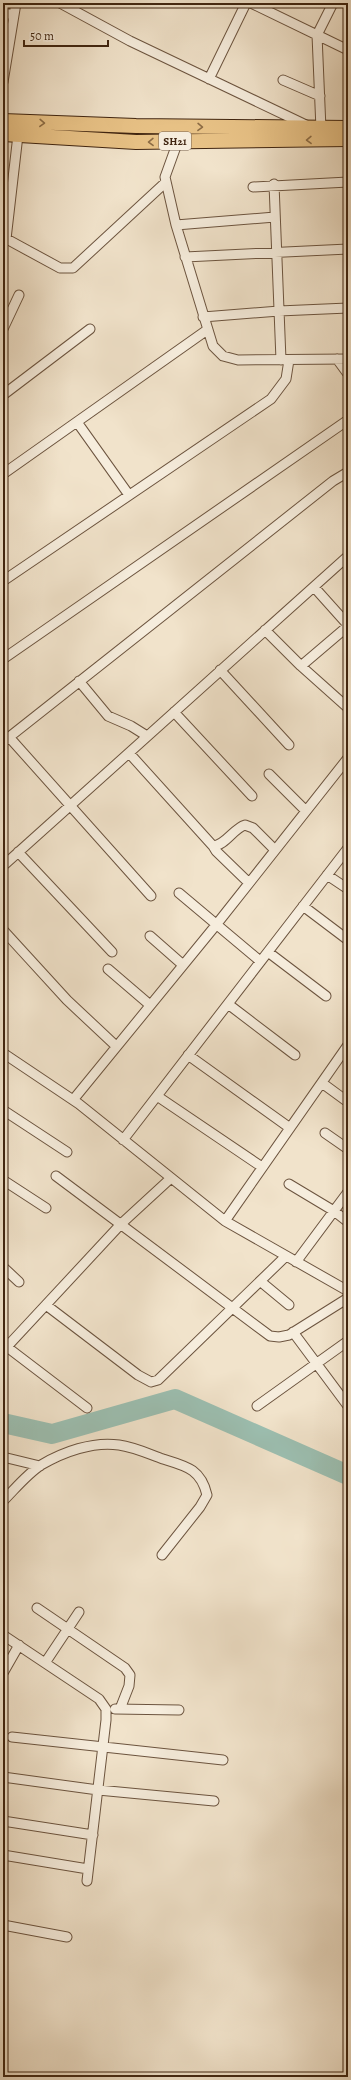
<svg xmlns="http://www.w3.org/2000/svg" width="351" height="2080" font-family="Alegreya,serif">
<rect width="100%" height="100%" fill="#f1e3cb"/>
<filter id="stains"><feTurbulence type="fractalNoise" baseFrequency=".005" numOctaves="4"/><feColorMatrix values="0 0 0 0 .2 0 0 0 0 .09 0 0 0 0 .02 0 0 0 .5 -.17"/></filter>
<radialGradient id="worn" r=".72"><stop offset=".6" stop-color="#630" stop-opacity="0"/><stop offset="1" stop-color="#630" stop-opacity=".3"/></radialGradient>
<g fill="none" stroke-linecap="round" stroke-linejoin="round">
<!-- river -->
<path stroke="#9cbfb1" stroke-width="20" d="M3,1423L52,1434L175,1399L348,1475"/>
<defs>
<path id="minor" d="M60,3L130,41L306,125
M251,3L348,50
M3,13L14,15
M209,79L246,3
M283,80L320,96
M3,82L16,3
M321,129L317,35L333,3
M178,141L165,177L176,225L213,346L223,356L238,360L348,359
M274,184L281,360
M253,187L348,182
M176,225L275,217
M3,237L60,268H73L166,182
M6,239L18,135
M185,257L348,249
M203,317L279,311L348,308
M3,329L19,295
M337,359L348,374
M3,395L90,329
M77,422L129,495
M3,474L207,330
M3,581L271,399L286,379L289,360
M314,587L348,625
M265,630L301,666L348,708
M3,659L348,420
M301,666L348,626
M220,670L289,745
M79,681L108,716L131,726L147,736
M174,712L252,796
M9,737L151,896
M3,742L333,481L348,472
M129,753L213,846C225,846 234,828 245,825L253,828L275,850
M269,774L306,811
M213,846L216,851L249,883
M18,852L112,952
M3,866L348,556
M327,875L348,889
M179,893L260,961
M303,906L348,940
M3,930L67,1000L116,1046
M150,936L183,965
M268,952L326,996
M108,969L150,1005
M228,1004L295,1055
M3,1053L79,1104L225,1221L348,1291
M188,1055L290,1128
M322,1083L348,1102
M157,1096L262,1167
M73,1100L216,925L348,758
M3,1110L67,1152
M325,1133L348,1149
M123,1140L348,848
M56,1176L270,1336L279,1337L289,1335L348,1298
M3,1180L46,1208
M289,1184L334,1211L348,1222
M225,1221L348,1045
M296,1262L348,1192
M3,1267L19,1282
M260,1281L289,1305
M46,1305L138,1375L151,1382L158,1380L285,1257
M293,1332L348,1406
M7,1347L87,1408
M3,1351L121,1224L171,1178
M257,1406L348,1341
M3,1457L40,1466
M3,1501C15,1489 27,1474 41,1465C63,1452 93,1441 119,1445C134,1447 149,1454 163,1459C186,1466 201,1469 207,1495L200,1507L162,1555
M37,1608L125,1668L130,1675L129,1686L120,1709
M3,1635L99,1699L106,1709V1720L87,1881
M45,1663L79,1612
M3,1673L19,1645
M115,1709L179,1710
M12,1737L223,1760
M3,1777L98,1790L214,1801
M3,1821L93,1835
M3,1855L88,1869
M3,1925L67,1937"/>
<path id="primary" d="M3,121L136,126L348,128
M3,134L136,142L348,139"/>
</defs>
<!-- minor casing -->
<use href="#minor" stroke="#6c543f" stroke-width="11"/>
<!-- primary casing -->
<use href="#primary" stroke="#402510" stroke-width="16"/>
<!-- minor -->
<use href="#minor" stroke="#f6eddd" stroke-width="9"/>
<!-- primary -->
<use href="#primary" stroke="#e8c286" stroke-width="14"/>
</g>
<!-- one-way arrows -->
<defs><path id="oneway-chevron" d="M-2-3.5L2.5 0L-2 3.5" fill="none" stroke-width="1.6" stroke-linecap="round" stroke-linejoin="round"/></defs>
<g stroke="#8c6c45">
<use href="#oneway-chevron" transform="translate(42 123) rotate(2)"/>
<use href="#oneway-chevron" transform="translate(200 127) rotate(1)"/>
<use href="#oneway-chevron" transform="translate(309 140) rotate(179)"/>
<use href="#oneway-chevron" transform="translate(151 142) rotate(179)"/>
</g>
<g text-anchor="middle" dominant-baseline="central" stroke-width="3" stroke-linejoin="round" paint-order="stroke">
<!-- shield labels -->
<rect fill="#f6eddd" stroke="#77614e" stroke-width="1" x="159" y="132" width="32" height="18" rx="3"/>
<g font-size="11" font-weight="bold" fill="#402510">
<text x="175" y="141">SH21</text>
</g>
</g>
<!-- margin -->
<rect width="351" height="2080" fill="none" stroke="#f1e3cb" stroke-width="16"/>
<rect x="4" y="4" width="343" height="2072" fill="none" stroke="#402510" stroke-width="2"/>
<rect x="8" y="8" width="335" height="2064" fill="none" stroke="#402510"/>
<!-- scale -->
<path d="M24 40v6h84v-6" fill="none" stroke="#402510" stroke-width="2"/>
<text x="30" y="40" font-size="12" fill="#402510" stroke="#f6eddd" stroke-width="3" paint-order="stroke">50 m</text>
<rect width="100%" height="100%" filter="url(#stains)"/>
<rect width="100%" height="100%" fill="url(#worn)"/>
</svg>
